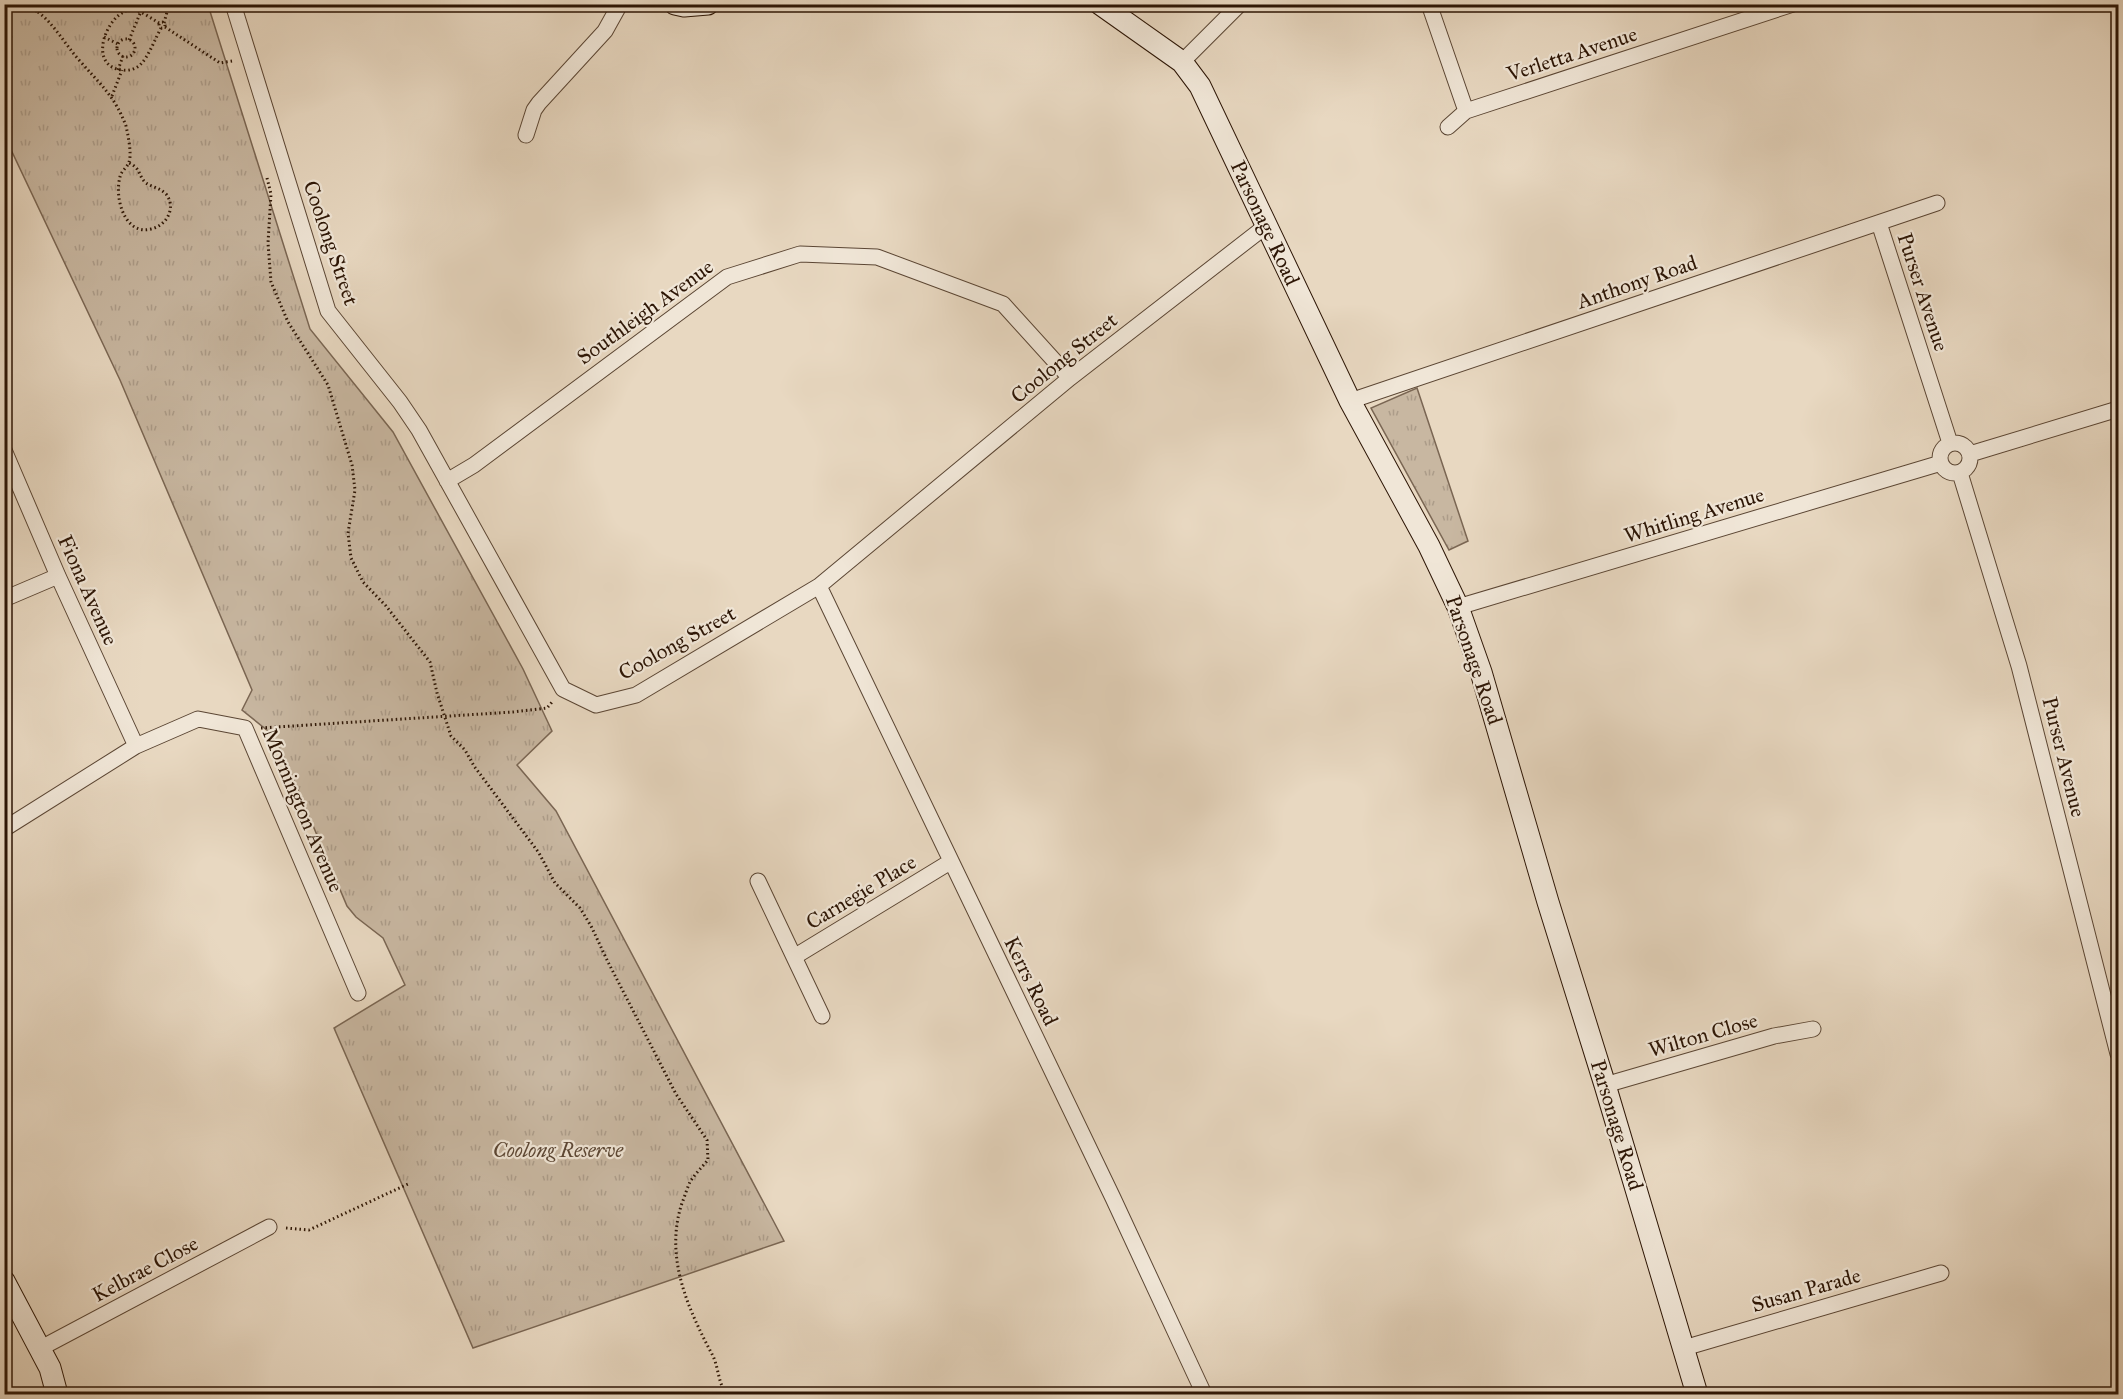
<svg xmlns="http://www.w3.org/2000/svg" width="2123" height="1399" font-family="'IM FELL Great Primer',serif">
<defs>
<pattern id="park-tufts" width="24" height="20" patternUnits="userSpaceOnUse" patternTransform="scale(1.5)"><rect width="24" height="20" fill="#c8b7a1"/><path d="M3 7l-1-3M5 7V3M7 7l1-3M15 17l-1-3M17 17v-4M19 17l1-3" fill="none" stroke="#ac9c89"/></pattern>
</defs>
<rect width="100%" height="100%" fill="#e8d8c1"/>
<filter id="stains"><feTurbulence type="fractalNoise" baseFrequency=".00333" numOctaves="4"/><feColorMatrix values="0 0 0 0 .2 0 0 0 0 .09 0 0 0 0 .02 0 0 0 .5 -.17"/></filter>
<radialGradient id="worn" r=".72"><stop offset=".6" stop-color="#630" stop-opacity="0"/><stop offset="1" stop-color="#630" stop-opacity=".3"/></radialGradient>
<!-- park -->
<path fill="url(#park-tufts)" stroke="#7a6653" stroke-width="1.5" d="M5,4L208,5L310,329L393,432L523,669L552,731L517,765L556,811L784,1241L473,1348L334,1028L405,985L383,938L356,917L347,906L281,750L268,731L242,710L252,690L120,380L5,137Z
M1417,388L1468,541L1449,550L1371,408Z"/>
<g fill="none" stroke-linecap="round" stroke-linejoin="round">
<defs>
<path id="street" d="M233,4L328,311L400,402L419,430L563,689L596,705L636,695L819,586L1070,378L1266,226
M1429,4L1466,111L1793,4
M1182,62L1240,4
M1448,127L1466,111
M526,135L534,110L539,103L605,31L620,4
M1879,223L1950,443
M1350,401L1937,203
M1940 458a15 15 0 1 1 30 0a15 15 0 1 1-30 0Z
M4,450L58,576L136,746
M1970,454L2118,409
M1960,473L2019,666L2118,1054
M447,481L474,465L727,277L800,254L877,257L1003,304L1070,378
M819,586L1113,1198L1204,1394
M4,599L58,576
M1458,607L1941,463
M4,829L136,746L198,719L245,728L358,993
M758,881L794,957L950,862
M794,957L822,1016
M1605,1085L1774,1036L1813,1029
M41,1348L269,1227
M1684,1348L1941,1273"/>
<path id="secondary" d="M675,4L684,6L708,4
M1100,4L1182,62L1200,86L1350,401L1429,546L1458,607L1481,672L1548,902L1605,1085L1697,1394
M4,1281L50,1368L57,1394"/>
</defs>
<!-- street casing -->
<use href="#street" stroke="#5b4634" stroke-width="17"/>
<!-- secondary casing -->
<use href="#secondary" stroke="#2c1505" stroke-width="23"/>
<!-- path -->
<path stroke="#2c1505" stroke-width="3" stroke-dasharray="1.5 3" stroke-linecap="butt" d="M24,4L38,12L60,4
M119,4L123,12
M38,12C55,25 64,43 79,60C99,83 115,96 126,126C128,135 132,154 129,162C127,168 121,171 120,177C114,198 125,236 151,229C166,226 177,208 166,194C160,188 152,187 146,183C138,176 141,168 129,163
M159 25a3 3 0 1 1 6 0a3 3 0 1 1-6 0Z
M159,23C152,19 143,12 135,10C110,5 83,67 123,70C129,71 135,69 140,65C149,56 155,39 161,28
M164,23L167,12L165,4
M165,27L220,63L232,61
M104,37L118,44
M117 48a9 9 0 1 1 18 0a9 9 0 1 1-18 0Z
M129,40L144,4
M118,70L123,56
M112,96L122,70
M267,178L271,194L268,243L271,282L288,322L328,385L352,465L355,490L348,533L351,558L363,582L386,606L430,662L437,693L451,736L465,750L474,766L539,853L555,883L580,908L591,926L608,962L676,1094L707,1140L708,1160C702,1167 695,1174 690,1182C687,1188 685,1196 682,1203C664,1257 688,1309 713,1356C719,1369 718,1384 727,1394
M261,728L513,712L547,708L553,701
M286,1228L309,1230L408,1184"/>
<!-- street -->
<use href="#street" stroke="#f0e6d7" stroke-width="15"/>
<!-- secondary -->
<use href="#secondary" stroke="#f0e6d7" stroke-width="21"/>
</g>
<g text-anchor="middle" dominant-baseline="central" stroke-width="4.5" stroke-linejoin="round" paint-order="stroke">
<!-- street labels -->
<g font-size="21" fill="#2c1505" stroke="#f0e6d7">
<text transform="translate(1572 54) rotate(-18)">Verletta Avenue</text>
<text transform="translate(1265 223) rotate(65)">Parsonage Road</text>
<text transform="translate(331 243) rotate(71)">Coolong Street</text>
<text transform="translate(1637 282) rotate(-19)">Anthony Road</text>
<text transform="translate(1923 292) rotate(72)">Purser Avenue</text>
<text transform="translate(645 312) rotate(-36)">Southleigh Avenue</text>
<text transform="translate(1064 358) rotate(-39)">Coolong Street</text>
<text transform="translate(1694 515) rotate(-17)">Whitling Avenue</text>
<text transform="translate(88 590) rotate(66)">Fiona Avenue</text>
<text transform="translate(677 643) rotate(-29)">Coolong Street</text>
<text transform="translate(1474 660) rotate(71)">Parsonage Road</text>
<text transform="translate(2064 757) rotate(76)">Purser Avenue</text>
<text transform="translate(303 810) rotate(67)">Mornington Avenue</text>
<text transform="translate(861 892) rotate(-31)">Carnegie Place</text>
<text transform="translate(1031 981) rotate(64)">Kerrs Road</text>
<text transform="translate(1703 1035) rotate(-16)">Wilton Close</text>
<text transform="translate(1617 1125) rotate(73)">Parsonage Road</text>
<text transform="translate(145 1269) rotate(-28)">Kelbrae Close</text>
<text transform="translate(1806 1290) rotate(-16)">Susan Parade</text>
</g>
<!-- park labels -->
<g font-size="21" font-style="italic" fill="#5b4634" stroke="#f0e6d7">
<text x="558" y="1150">Coolong Reserve</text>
</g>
</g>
<!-- margin -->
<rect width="2123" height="1399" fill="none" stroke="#e8d8c1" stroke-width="24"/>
<rect x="6" y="6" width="2111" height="1387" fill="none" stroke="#2c1505" stroke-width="3"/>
<rect x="12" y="12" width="2099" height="1375" fill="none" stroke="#2c1505" stroke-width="1.5"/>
<rect width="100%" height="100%" filter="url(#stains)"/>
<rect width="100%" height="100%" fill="url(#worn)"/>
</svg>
